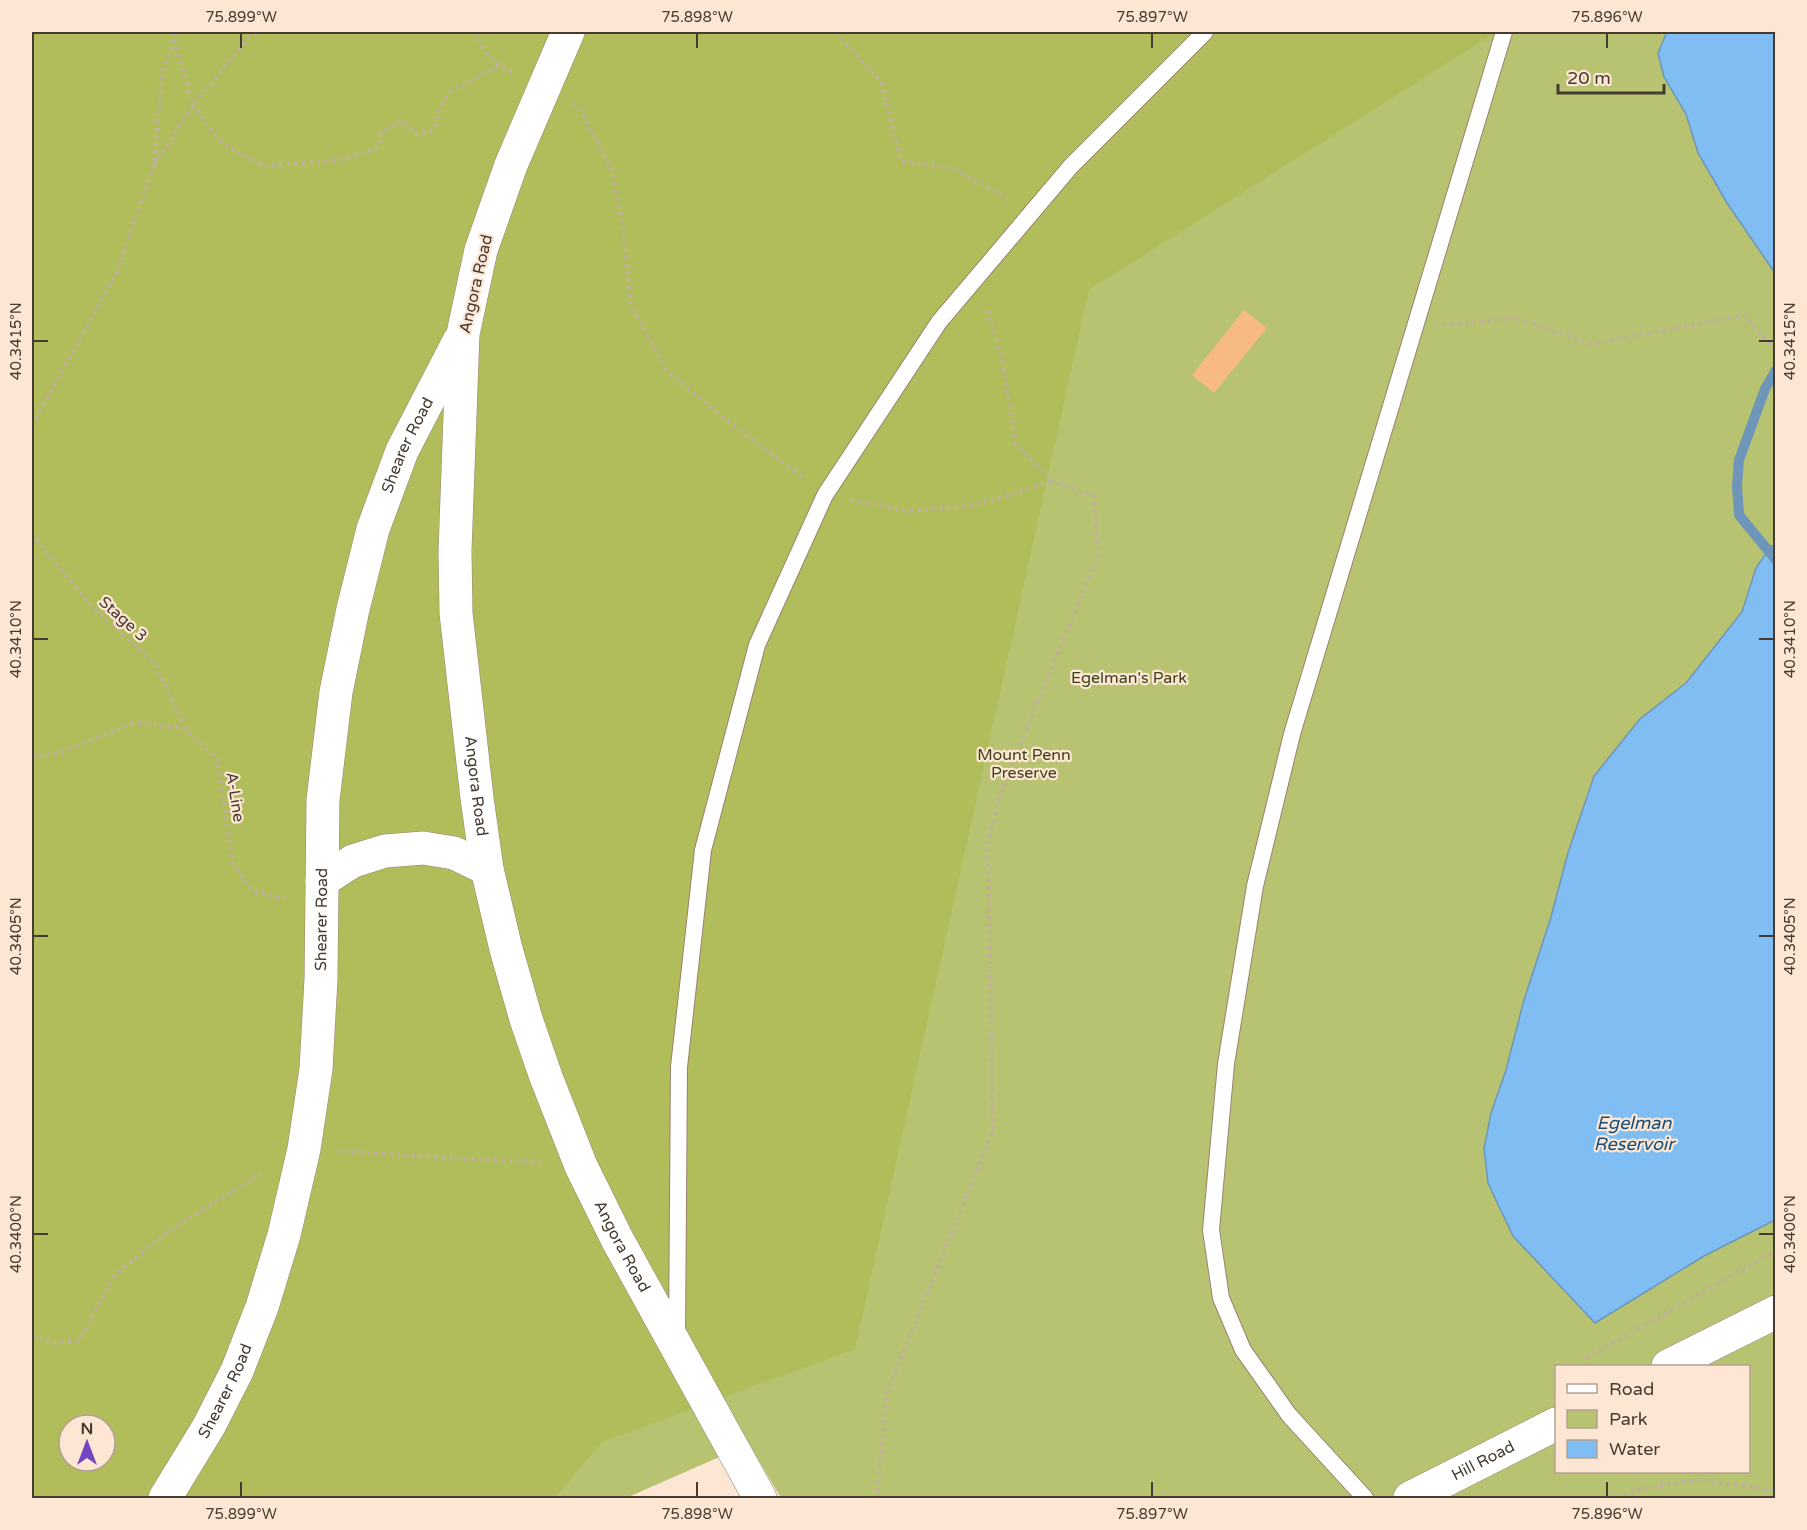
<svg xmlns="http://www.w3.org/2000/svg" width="1807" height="1530" font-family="'Varela Round',sans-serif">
<rect width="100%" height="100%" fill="#fde7d4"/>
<!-- green -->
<path fill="#b8c371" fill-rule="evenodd" d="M32,32H1775V1498H781L749,1444L626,1498H32ZM1556,1366H1748V1472H1556ZM69,1425H105V1461H69Z"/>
<!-- forest -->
<path fill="#b1bd5a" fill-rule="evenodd" d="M32,32H1496L1089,290L855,1349L602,1442L555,1498H32ZM69,1425H105V1461H69Z"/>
<!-- water -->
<path fill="#80bdf3" stroke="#6e96b9" stroke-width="1.5" d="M1667,32H1775V273L1727,203L1698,153L1686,114L1664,77L1658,53Z
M1775,545V1220L1704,1256L1595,1323L1513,1236L1488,1183L1484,1149L1491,1113L1506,1070L1524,1000L1551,917L1568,853L1594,776L1640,719L1686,683L1742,612L1756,568L1771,546Z"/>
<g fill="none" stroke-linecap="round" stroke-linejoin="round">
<!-- stream -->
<path stroke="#6e96b9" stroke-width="10" d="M1776,370L1765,389L1739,460L1737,486L1739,515L1776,560"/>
</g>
<!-- building -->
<path fill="#f7ba83" d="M1244,310L1267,328L1214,393L1192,375Z"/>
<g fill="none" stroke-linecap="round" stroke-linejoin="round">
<defs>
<path id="service" d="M677,1336L679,1067L703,850L757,645L825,495L939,322L1071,166L1205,32
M1365,1498L1289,1415L1243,1350L1221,1298L1211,1230L1226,1064L1255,886L1292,734L1504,32"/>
<g id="minor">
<path id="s1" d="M568,32L511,165L481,250L463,334L455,551L456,613L477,798L487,869L506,949L526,1019L546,1077L581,1166L617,1239L760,1498"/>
<path d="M322,881L353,861L385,851L423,848L454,853L487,869"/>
<path id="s2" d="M165,1498L209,1426L237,1371L262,1307L284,1235L304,1149L316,1069L321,979L323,800L336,692L353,609L373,529L402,451L459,341"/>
</g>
<g id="tertiary">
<path d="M1668,1366L1776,1312"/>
<path id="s3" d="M1410,1498L1556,1424"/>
</g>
</defs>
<!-- service casing -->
<use href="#service" stroke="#9a826d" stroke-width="18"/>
<!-- minor casing -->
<use href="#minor" stroke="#9a826d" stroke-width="34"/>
<!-- tertiary casing -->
<use href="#tertiary" stroke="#9a826d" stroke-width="34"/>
<!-- path -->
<path stroke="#c0ae9e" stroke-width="4" stroke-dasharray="3 4.5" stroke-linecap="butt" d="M172,32L193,106L223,144L264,166L339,160L377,148L382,131L403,121L417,134L433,130L446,94L498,66
M476,32C481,51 496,66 514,73
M836,32L881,82L901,161L951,168L1008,198
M573,104L580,109L611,168L623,229L631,305L667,371L733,425L805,479
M154,165L193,106L248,38L257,32
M1443,325L1516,318L1591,344L1744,315L1776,351
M32,425L116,274L154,166L162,75L177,32
M851,500L906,511L973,506L1052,481
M32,534L89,604L155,664L185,728
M32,756L56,754L136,722L185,729L217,759L233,863L252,891L281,898L288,895
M337,1151L542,1163
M32,1335L54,1343L80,1340L114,1276L168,1231L262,1174
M1586,1366V1358L1776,1251
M877,1498L886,1395L993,1131L988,843L1000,794L1098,556L1094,496L1052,481L1015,443L1002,357L986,307
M1617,1498L1641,1489L1698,1480L1776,1490"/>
<!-- service -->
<use href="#service" stroke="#fff" stroke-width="16"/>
<!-- minor -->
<use href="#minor" stroke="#fff" stroke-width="33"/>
<!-- tertiary -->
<use href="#tertiary" stroke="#fff" stroke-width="33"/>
</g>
<!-- ticks -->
<path fill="none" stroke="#453b31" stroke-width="2" d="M241,33V48M697,33V48M1152,33V48M1607,33V48M33,341H48M1759,341H1774M33,639H48M1759,639H1774M33,936H48M1759,936H1774M33,1234H48M1759,1234H1774M241,1482V1497M697,1482V1497M1152,1482V1497M1607,1482V1497"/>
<g text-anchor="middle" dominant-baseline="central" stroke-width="4.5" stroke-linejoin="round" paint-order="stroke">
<!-- street labels -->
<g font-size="16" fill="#453b31" stroke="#fde7d4">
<text transform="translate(476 284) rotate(-77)">Angora Road</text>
<text stroke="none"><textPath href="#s2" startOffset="1095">Shearer Road</textPath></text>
<text transform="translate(123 619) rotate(42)">Stage 3</text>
<text stroke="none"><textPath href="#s1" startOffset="774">Angora Road</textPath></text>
<text transform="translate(235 797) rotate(81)">A-Line</text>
<text stroke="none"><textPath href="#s2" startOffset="609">Shearer Road</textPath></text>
<text stroke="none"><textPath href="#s1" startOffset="1260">Angora Road</textPath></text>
<text stroke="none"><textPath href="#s2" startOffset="123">Shearer Road</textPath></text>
<text stroke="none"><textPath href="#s3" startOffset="82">Hill Road</textPath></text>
</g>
<!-- park labels -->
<g font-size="16" fill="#3c4118" stroke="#fde7d4">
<text x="1129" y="678">Egelman's Park</text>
<text x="1024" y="755">Mount Penn<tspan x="1024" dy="18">Preserve</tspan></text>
</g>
<!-- water labels -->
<g font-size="18" font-style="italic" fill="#164f7b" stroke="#fde7d4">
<text x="1634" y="1123">Egelman<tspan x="1634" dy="21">Reservoir</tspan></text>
</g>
</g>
<!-- border -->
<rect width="1807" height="1530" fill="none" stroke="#fde7d4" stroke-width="66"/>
<!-- legend -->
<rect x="1555" y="1365" width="195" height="108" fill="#fde7d4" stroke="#b3a293" stroke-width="1.5"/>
<rect x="1567" y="1384" width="30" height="9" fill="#ffffff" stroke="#b3a293" stroke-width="1.5"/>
<text x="1609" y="1395" font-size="18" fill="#453b31">Road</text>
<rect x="1567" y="1410" width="30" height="18" fill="#b8c371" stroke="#b3a293" stroke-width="1.5"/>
<text x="1609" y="1425" font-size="18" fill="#453b31">Park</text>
<rect x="1567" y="1440" width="30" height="18" fill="#80bdf3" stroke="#b3a293" stroke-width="1.5"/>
<text x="1609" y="1455" font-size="18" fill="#453b31">Water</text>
<!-- north arrow -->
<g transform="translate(87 1443)"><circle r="28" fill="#fde7d4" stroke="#b3a293" stroke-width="1.5"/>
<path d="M0-4.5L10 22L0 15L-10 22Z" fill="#7148c0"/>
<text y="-9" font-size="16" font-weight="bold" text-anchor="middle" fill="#453b31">N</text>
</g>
<!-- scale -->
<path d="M1558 84v9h106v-9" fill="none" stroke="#453b31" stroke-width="3"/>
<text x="1567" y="84" font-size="18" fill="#453b31" stroke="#fde7d4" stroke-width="4.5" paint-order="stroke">20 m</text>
<rect x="33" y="33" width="1741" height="1464" fill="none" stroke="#453b31" stroke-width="2"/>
<g font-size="15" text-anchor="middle" fill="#453b31">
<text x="241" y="22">75.899°W</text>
<text x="697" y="22">75.898°W</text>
<text x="1152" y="22">75.897°W</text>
<text x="1607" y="22">75.896°W</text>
<text transform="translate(16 341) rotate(-90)" y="5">40.3415°N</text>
<text transform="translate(1790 341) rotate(-90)" y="5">40.3415°N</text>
<text transform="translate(16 639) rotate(-90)" y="5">40.3410°N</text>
<text transform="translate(1790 639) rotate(-90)" y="5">40.3410°N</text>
<text transform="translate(16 936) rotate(-90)" y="5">40.3405°N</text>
<text transform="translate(1790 936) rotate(-90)" y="5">40.3405°N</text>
<text transform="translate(16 1234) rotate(-90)" y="5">40.3400°N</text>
<text transform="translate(1790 1234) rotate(-90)" y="5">40.3400°N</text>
<text x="241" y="1519">75.899°W</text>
<text x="697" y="1519">75.898°W</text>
<text x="1152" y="1519">75.897°W</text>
<text x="1607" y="1519">75.896°W</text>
</g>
</svg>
